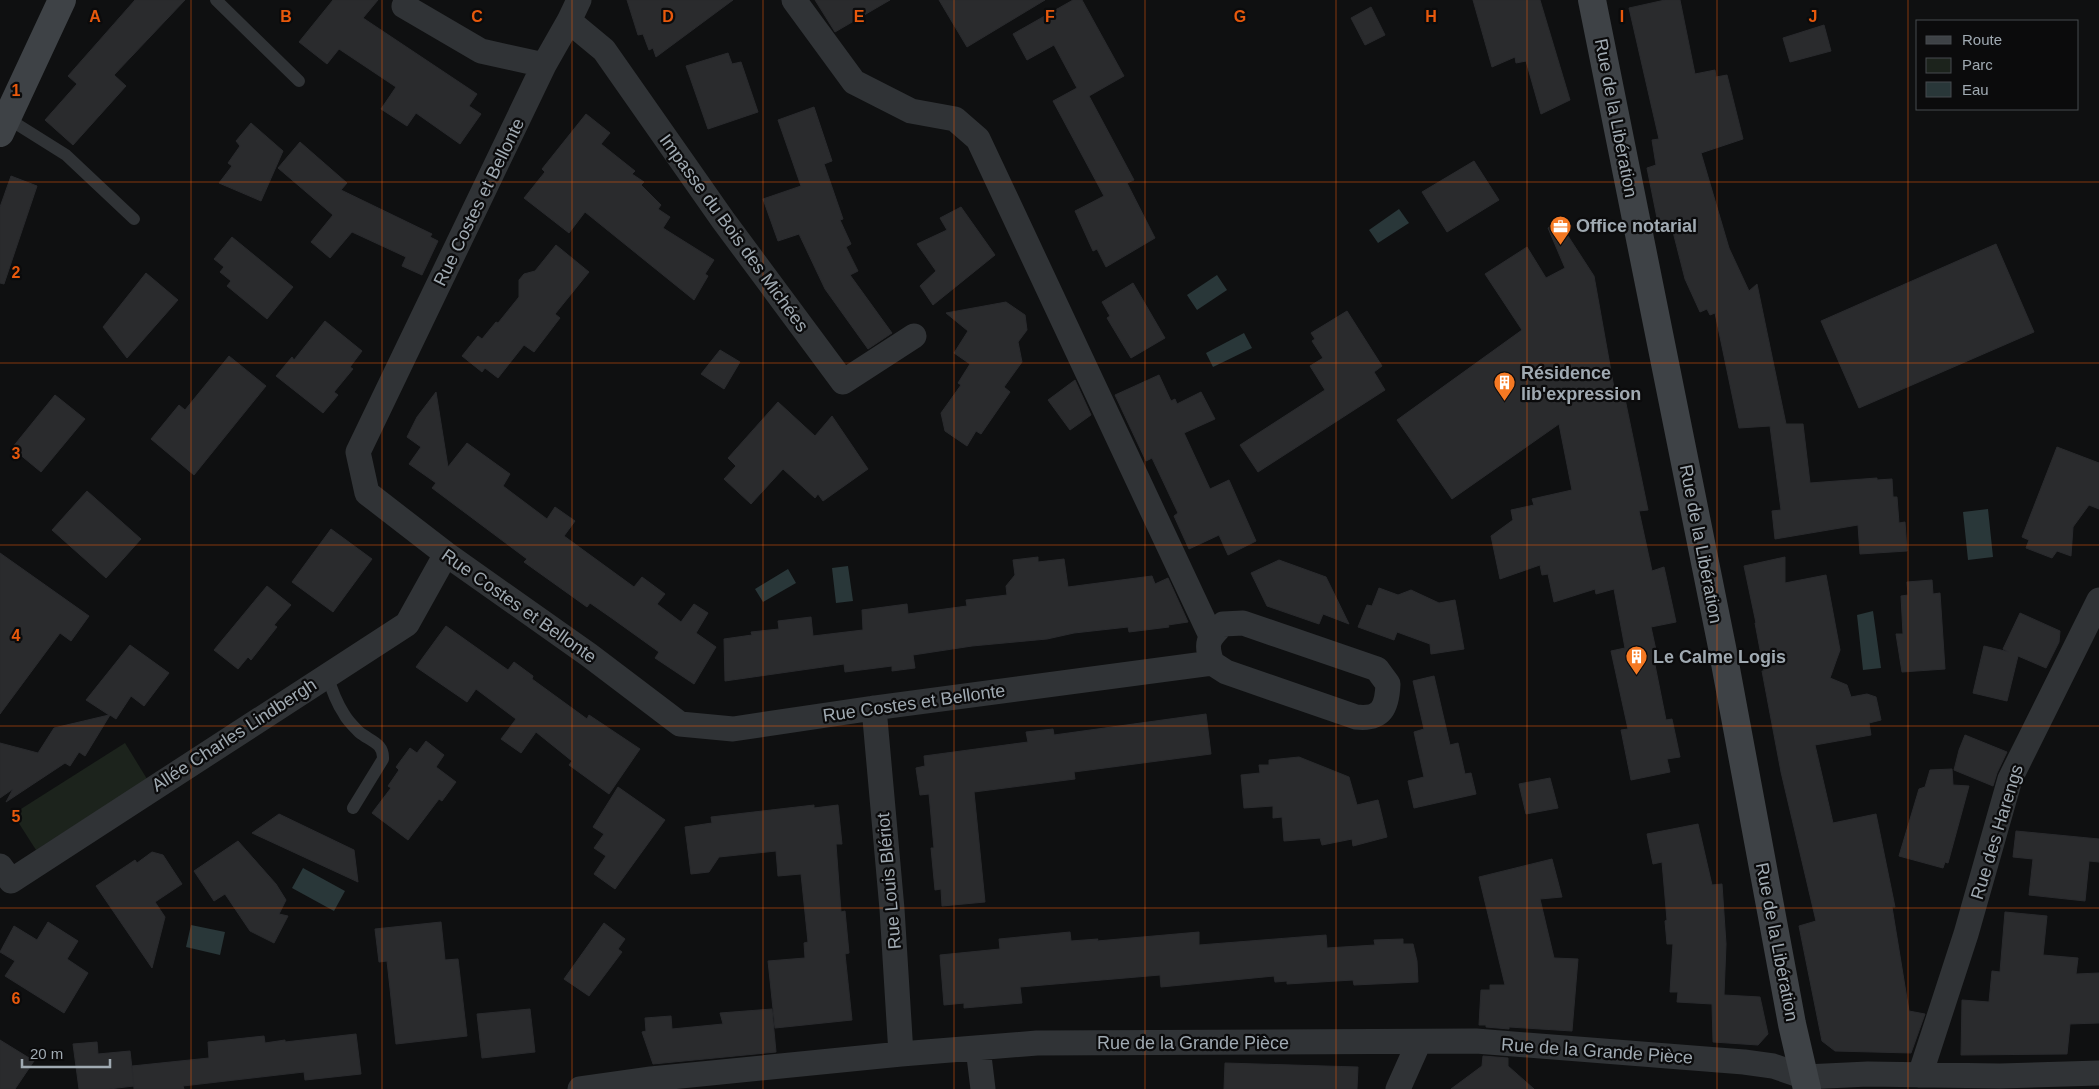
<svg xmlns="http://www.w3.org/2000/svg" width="2099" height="1089" font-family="Arial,sans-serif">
<rect width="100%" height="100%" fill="#0f1011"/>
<!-- green -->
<path fill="#1c231c" d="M125,743L147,779L36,850L13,814Z"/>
<!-- water -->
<path fill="#293739" d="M1399,209L1409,223L1378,243L1369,230Z
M1217,275L1227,290L1197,310L1187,295Z
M1244,333L1252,348L1213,367L1206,353Z
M1988,509L1993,557L1968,560L1963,512Z
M848,566L853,601L836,603L832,568Z
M788,569L796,583L763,602L755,589Z
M1873,611L1881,668L1863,670L1857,615Z
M303,868L345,891L334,911L292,888Z
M191,925L225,932L220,955L186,947Z"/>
<!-- building -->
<path fill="#2a2b2d" stroke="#292a2d" d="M135,0H185L114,75L126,86L73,145L45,120L77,84L68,76Z
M333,0H378L363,18L477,94L469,106L481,114L460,144L416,113L407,126L381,109L396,87L339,49L327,64L299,42Z
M627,0H733L656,57L653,48L649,50L643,34L638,35Z
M815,0H890L835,32Z
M939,0H1045L967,47Z
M1073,0H1082L1124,76L1089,96L1134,180L1127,183L1155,238L1106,267L1097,249L1093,251L1075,211L1104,196L1053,101L1077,88L1054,45L1027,60L1013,34Z
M1473,0H1540L1570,100L1541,114L1526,61L1516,63L1515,57L1492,67Z
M1665,0H1680L1695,74L1715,70L1716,77L1727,75L1743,139L1701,153L1729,248L1749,291L1757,284L1786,424H1803L1810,483L1877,478V480L1892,479L1893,497H1897L1899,523L1905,522L1907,551L1860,554L1858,525L1775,539L1772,511L1781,510L1770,426L1739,428L1715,313L1710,315L1707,309L1700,312L1685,279L1670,220L1658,223L1647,168L1656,165L1652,140L1659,139L1629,8Z
M1371,7L1385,35L1365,45L1351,18Z
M1824,25L1831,51L1790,62L1783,38Z
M728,53L732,64L741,62L758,112L708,129L686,66Z
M814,107L832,161L824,164L843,219L840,220L851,244L846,247L858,271L850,275L892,333L868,349L825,289L799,234L778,241L763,199L801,186L778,120Z
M586,114L610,133L601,144L635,171L632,174L644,182L641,185L661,205L658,209L670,217L663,228L714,260L705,274L708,276L694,300L585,212L569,233L524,198L545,172L542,169Z
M251,123L283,151L261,201L219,183L232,166L228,163L240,146L236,141Z
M300,142L347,183L341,190L432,234L430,237L438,241L422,275L402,266L406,257L352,232L330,258L311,242L333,215L278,168Z
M1474,161L1499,200L1447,232L1422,192Z
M11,176L37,186L4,284L0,283V207Z
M961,207L995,255L933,305L920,286L936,271L917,244L947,230L940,218Z
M1559,222L1594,276L1616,399L1624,394L1648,510L1639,511L1652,571L1664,567L1676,622L1651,627L1659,664L1655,665L1666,720L1672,719L1680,757L1667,759L1670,772L1631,780L1621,730L1628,729L1611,651L1625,648L1614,589L1596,594L1595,589L1554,602L1548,574L1542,575L1540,565L1500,579L1491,536L1513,520L1511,510L1534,505L1532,499L1572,490L1559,424L1452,499L1397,420L1522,330L1485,274L1527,247L1546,278L1565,268L1548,228Z
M232,237L293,287L267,319L227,286L231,281L220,272L224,267L214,259Z
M1996,244L2034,332L1859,408L1821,321Z
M556,245L589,272L555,314L560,318L534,352L524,345L498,378L485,368L482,372L462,356L478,336L482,339L496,322L498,323L519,297V280L524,274L535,271Z
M146,273L178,300L127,358L103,327Z
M1133,283L1165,338L1131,358L1107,318L1110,316L1102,302Z
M1006,302L1025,315L1027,330L1018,342L1022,362L1004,387L1010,392L981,434L976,431L967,446L945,431L941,413L961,385L958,383L970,364L954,353L968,331L946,313Z
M1347,311L1382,366L1374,372L1385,390L1258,472L1240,445L1325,390L1310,366L1323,358L1312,341L1315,339L1311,333Z
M325,321L362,351L350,367L353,369L334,392L338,395L323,413L276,376L292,357L294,360Z
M720,350L740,362L724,389L701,374Z
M229,356L266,386L194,475L151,439L179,405L185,410Z
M1159,375L1171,401L1175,399L1177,404L1201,392L1215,419L1184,433L1210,489L1229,480L1256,541L1228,555L1219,535L1189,549L1174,516L1178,513L1152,458L1146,461L1115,395Z
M1075,380L1091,415L1070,430L1048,400Z
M436,392L448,467L467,443L510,474L503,486L547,519L555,507L575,521L564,536L634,587L642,577L665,594L657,604L681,622L694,604L708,613L696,633L716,647L694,684L655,658L659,652L613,619L590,603L587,607L524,562L527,559L432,488L436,483L409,464L421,447L407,437L417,417Z
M55,395L85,419L41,472L12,448Z
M778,402L815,436L832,416L868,469L823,501L818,494L815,498L783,469L751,504L724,479L736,466L728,458Z
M2057,447L2099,463V509L2089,505L2073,527L2071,556L2057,551L2052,558L2026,548L2029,540L2022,537Z
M87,491L141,539L106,578L52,530Z
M331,529L372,559L333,612L292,582Z
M0,553L89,616L71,641L60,633L0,714Z
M1038,557V562L1064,559L1068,587L1152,576L1155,584L1168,578L1188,622L1168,625L1169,627L1129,632L1128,627L1074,633L1047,639L972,646L913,655L915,668L892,671V666L845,672L844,664L725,681L724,639L752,635L751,632L779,629L778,621L811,617L813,636L863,630L862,610L907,604L908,614L967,606L966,600L1007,595L1006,586L1015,575L1013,560Z
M1785,557V583L1826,575L1840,650L1830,678L1847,685L1851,697L1867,694L1876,697L1881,720L1869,723L1871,735L1815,745L1833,823L1876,814L1895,907H1892L1909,1011L1925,1014L1911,1053L1835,1051L1822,1041L1799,926L1816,921L1781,772L1762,671H1764L1755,623H1756L1744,566Z
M1279,560L1326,577L1349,624L1323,614L1319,624L1267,606L1251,573Z
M1932,580L1933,594L1940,593L1945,669L1902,672L1896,634H1903L1901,596L1908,595L1907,582Z
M267,586L291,605L274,625L277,627L251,660L248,657L238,669L214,650Z
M1379,588L1398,595L1411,590L1439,603L1455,600L1464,649L1431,654L1430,644L1397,632L1394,640L1358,627L1367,605L1372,606Z
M2020,613L2060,631L2059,642L2046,668L2018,656L2007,701L1973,693L1984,646L2009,652L2003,649Z
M446,626L508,670L514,662L533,676L532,679L587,719L589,715L640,749L609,794L569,765L572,761L536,732L521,753L501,739L516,719L476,689L467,702L416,667Z
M130,645L169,673L144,706L131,696L116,719L110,715L85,756L79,752L70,766L65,763L6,802L13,789L0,798V743L38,753L54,728L109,715L86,700Z
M1434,676L1450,745L1458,743L1465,774L1471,773L1476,794L1414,808L1408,781L1424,777L1414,732L1424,729L1413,681Z
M1206,714L1211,754L1074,772L1075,779L974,792L985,902L942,906L941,889L935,890L931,848H934L929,794L920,795L916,768L925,766L924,756L1028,742L1026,732L1053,729L1054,735Z
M1965,735L2007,752L1997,773L1993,786L1954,770L1959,750Z
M426,741L444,755L436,767L456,782L442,801L439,799L408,840L372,813L391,788L388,786L399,770L396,767L410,748L417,753Z
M1299,757L1349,777L1357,805L1378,800L1387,837L1353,846L1352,839L1322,845L1320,838L1284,841L1282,817L1273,818V806L1244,808L1241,775L1260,773L1259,765H1269V760Z
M1952,769L1953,785L1969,786L1948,863L1945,862L1943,868L1899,856L1919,789L1925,787L1930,770Z
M1550,778L1558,808L1526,814L1519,784Z
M618,787L665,820L615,889L594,874L606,856L594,848L604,834L593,827Z
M814,805V808L838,805L842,844H836L841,912L845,911L849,953L845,954L852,1020L775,1028L768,961L805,958L804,943L808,942L801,874L778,876L776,851L719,857L709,872L691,874L685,827L712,823L711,817Z
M279,814L354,850L358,882L252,833Z
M1698,824L1712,885L1722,884L1726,944L1724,995L1760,997L1768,1034L1758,1045L1713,1042L1712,1004L1677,1002L1678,992H1670L1673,944H1667L1665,921L1667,920L1662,862L1653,864L1647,834Z
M2016,831L2099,839V862L2089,861L2085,901L2029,895L2033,859L2013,857Z
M238,841L276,884L286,900L279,914L288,916L274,943L250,931L225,894L214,901L194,871Z
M152,852L163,855L182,884L155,902L165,917L152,968L96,886L135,860L137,863Z
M1552,859L1562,897L1540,899L1554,958L1578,959L1572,1031L1509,1027V1029L1486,1027V1025H1479L1481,990H1490V985H1505L1479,877Z
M2005,912L2047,916L2043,955L2078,958L2076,974L2099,973V1023L2070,1024L2067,1054L1961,1055L1962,1000L1989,1002L1992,971L2000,972Z
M48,922L78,941L67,959L88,973L64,1013L5,976L15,961L0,952L14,926L37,940Z
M441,922L445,960L458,959L467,1036L396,1044L387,961L379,962L375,929Z
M604,923L625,939L618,949L622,952L589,996L564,979Z
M1070,932L1071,941L1098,939L1097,941L1199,932V945L1326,935L1327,948L1375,945L1374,940L1403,939V944H1413L1417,961L1418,982L1354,985L1353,980L1287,984V981L1275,982L1274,976L1161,987L1160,975L1020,987L1022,1003L964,1008V1003L944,1005L940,955L1000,949L999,939Z
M530,1009L535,1052L482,1058L477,1014Z
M772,1009L776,1052L653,1064L642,1032L646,1031L645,1018L671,1016L672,1029L723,1024L720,1013Z
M356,1034L361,1074L305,1080L304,1072L183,1086L184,1089H134L132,1066L209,1058L208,1042L264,1036L265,1043L285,1040V1042Z
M0,1040L34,1061L15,1089H0Z
M97,1042L98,1054L130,1051L134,1086L109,1089H79L73,1044Z
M1483,1056L1508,1058V1066L1534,1089H1451L1482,1066Z
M1225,1063L1358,1067L1357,1089H1224Z"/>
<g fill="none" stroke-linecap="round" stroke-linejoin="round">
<!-- lane -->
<path stroke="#303336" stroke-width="12" d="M216,0L299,81
M7,118L66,155L134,219
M327,674C331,688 336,702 344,714C347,720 354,727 359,732C370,741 384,743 383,759L353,808"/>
<!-- street -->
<path stroke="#303336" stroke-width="25" d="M579,0L569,21L544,65L358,452L367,493L446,554L589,655L680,724L733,729L874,708L1212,663L1226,672L1356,717C1382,720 1387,707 1388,684L1377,669L1243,623L1223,624C1208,639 1205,643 1212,663
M794,0L854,82L911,111L955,119L978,139L1211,636
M404,6L481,51L544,65
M569,21L604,50L723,220L843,382L914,336
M874,708L892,909L901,1054
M0,866L11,881L407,624L446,554
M978,1048L983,1089
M1920,1075L1966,934L2010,779L2099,600
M580,1089L651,1079L901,1054L1037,1043L1476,1041L1744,1062L1773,1066L1805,1077L1868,1074L2000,1076L2099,1073
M1398,1089L1419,1042"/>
<!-- secondary -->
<path stroke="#3e4246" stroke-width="28" d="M1592,0L1722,647L1792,1024L1807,1089
M0,133L62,0"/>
</g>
<!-- grid -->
<path fill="none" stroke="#e8590c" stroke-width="1" stroke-opacity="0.55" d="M191,0V1089M382,0V1089M572,0V1089M763,0V1089M954,0V1089M1145,0V1089M1336,0V1089M1527,0V1089M1717,0V1089M1908,0V1089M0,182H2099M0,363H2099M0,545H2099M0,726H2099M0,908H2099"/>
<!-- icons -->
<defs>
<symbol id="office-pin" viewBox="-11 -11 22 30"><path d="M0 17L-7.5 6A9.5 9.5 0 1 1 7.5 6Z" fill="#f57923" stroke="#0b0b0c"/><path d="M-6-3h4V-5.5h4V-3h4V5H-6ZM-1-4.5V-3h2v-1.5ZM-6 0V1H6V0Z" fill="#fff"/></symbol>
<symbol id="building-pin" viewBox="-11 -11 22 30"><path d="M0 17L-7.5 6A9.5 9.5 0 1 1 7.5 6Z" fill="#f57923" stroke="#0b0b0c"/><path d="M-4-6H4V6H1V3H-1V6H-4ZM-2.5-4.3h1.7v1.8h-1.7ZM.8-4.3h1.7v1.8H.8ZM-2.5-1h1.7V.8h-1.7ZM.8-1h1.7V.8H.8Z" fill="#fff"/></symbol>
</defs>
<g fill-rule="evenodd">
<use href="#office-pin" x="1548" y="214" width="25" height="34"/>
<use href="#building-pin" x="1492" y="370" width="25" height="34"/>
<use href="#building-pin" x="1624" y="644" width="25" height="34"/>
</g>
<g text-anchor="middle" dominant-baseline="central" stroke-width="4.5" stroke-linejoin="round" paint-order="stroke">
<!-- street labels -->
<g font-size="18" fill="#a0aab2" stroke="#0b0b0c">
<text transform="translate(1616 118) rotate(79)">Rue de la Libération</text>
<text transform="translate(479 202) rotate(-64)">Rue Costes et Bellonte</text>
<text transform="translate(734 233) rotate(54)">Impasse du Bois des Michées</text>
<text transform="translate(1701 544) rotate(79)">Rue de la Libération</text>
<text transform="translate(519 606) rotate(35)">Rue Costes et Bellonte</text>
<text transform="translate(914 703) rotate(-8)">Rue Costes et Bellonte</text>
<text transform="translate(234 735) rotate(-33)">Allée Charles Lindbergh</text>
<text transform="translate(1997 832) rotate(-73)">Rue des Harengs</text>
<text transform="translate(889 881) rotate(-95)">Rue Louis Blériot</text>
<text transform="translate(1777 942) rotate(79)">Rue de la Libération</text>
<text x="1193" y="1043">Rue de la Grande Pièce</text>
<text transform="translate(1597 1051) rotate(4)">Rue de la Grande Pièce</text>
</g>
<!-- poi labels -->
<g font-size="18" font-weight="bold" fill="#a0aab2" stroke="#0b0b0c" text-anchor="start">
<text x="1576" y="226">Office notarial</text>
<text x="1521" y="373">Résidence<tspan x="1521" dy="21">lib'expression</tspan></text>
<text x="1653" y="657">Le Calme Logis</text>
</g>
</g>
<g font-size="16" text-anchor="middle" font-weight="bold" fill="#e8590c" stroke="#0b0b0c" stroke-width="4.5" stroke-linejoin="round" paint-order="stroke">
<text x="95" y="22">A</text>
<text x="286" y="22">B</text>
<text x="477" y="22">C</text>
<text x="668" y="22">D</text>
<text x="859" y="22">E</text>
<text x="1050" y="22">F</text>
<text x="1240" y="22">G</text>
<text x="1431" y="22">H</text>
<text x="1622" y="22">I</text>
<text x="1813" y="22">J</text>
<text x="16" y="96">1</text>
<text x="16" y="278">2</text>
<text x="16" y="459">3</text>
<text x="16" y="641">4</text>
<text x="16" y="822">5</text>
<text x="16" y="1004">6</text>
</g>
<!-- legend -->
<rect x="1916" y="20" width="162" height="90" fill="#0b0b0c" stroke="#474b4e"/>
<rect x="1926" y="36" width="25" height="8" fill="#3e4246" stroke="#474b4e"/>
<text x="1962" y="45" font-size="15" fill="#a0aab2">Route</text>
<rect x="1926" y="58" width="25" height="15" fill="#1c231c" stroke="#474b4e"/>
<text x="1962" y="70" font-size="15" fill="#a0aab2">Parc</text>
<rect x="1926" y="82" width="25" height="15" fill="#293739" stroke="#474b4e"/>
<text x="1962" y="95" font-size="15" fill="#a0aab2">Eau</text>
<!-- scale -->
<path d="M22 1059v8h88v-8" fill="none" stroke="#a0aab2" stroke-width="2.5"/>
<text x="30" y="1059" font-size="15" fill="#a0aab2" stroke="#0b0b0c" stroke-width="4" paint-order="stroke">20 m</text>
</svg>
